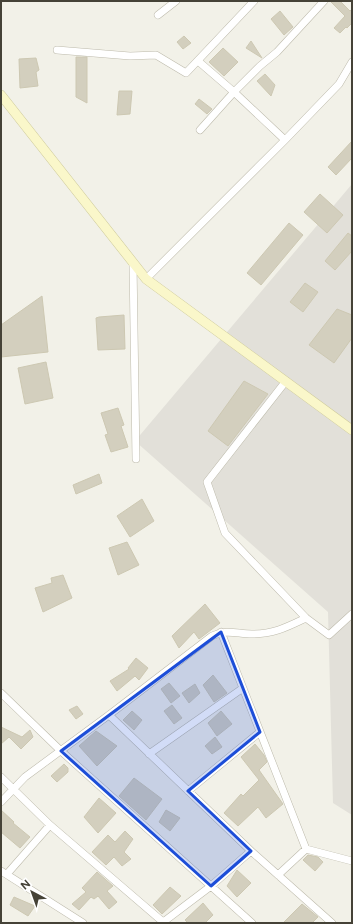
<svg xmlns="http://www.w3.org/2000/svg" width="353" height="924" font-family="Figtree,sans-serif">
<rect width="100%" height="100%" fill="#f2f1e8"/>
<!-- industrial -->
<path fill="#e2e0d9" d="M352,184V815L333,803L328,612L135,441Z"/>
<!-- building -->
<path fill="#d3cfbe" stroke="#cdc8b2" d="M330,1H340L350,11L352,9V23L347,28L346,27L340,33L334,28L345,16Z
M280,11L293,27L284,35L271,19Z
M184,36L191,43L183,49L177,42Z
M251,41L262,58L246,48Z
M223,48L238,62L224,76L209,62Z
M76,57H87V103L76,97Z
M36,58L39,70L36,72L38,86L20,88L19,59Z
M265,74L275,85L271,96L257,81Z
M119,91H132L130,114L117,115Z
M199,99L212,109L207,114L195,104Z
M352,141V158L336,175L328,167Z
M320,194L343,215L327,233L304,212Z
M289,223L303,235L261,285L247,273Z
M348,233L352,236V251L335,270L325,261Z
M305,283L318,292L303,312L290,302Z
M42,296L48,352L1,357V325Z
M337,309L352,315V338L334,363L309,345Z
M124,315L125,349L98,350L96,318L99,317Z
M46,362L53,398L25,404L18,368Z
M244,381L268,394L228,446L208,431Z
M118,408L124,425L121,426L128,447L111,452L105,435L108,434L101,413Z
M99,474L102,483L76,494L73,485Z
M142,499L154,521L130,537L117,516Z
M127,542L139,565L118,575L109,548Z
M63,575L72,598L43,612L35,588L52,583L51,578Z
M205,604L220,623L199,639L194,632L179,648L172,636Z
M136,658L148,668L139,680L135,676L117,691L110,681L129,669L128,668Z
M213,675L227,693L214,702L203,685Z
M169,683L180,696L171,703L161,689Z
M195,684L200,693L189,703L182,693Z
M172,705L182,718L174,724L164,711Z
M77,706L83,714L76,719L69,710Z
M132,711L142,720L134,730L123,720Z
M221,711L232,724L217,736L208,723Z
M1,727L22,737L30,730L33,737L21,749L9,737L1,744Z
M96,731L117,746L97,766L79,746Z
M215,737L222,747L212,754L205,746Z
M255,744L264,755L267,762L259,770L283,804L266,818L258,807L238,826L224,813L241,794L243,796L259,780L241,757Z
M64,764L68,768V772L57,782L51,776Z
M134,778L162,799L146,820L119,796Z
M99,798L116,813L98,833L84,817Z
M1,810L14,822L13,823L30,837L20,848L1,832Z
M166,810L180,818L170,831L159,822Z
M125,831L133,839L124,852L131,859L122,866L114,857L106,865L92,852L108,835L115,842Z
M308,855L318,857L323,862L315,871L303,860Z
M237,870L251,883L237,897L227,886Z
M97,872L113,886L107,891L117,902L109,909L98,896L94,899L91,897L79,910L72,904L86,892L82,888Z
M170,887L181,896L162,914L153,905Z
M14,897L35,906L28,916L10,905Z
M203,903L213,915L205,923H188L185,920Z
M302,904L318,917L312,923H283Z"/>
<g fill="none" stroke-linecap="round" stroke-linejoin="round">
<defs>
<path id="minor" d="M158,15L176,1
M57,50L130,56L156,55L186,73L254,1
M198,61L234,92L285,140
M200,130L234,92L260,66L277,52L324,1
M133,263L136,459
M146,279L285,140L339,84L352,62
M286,381L207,482L225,533L306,618L329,635L352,614
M221,632L306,849L352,861
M1,693L61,751L252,923
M109,715L251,851
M149,754L243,688
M1,777L50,825L163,922
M188,791L260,732
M1,802L25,777L109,715L212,636C227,629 237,634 252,634C274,634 287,627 306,618
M1,871L83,923
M7,874L50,825
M278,875L306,849
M162,923L211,886L251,851L332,923"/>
<path id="secondary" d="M1,95L146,279L352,430"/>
</defs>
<!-- minor casing -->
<use href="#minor" stroke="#bdbaab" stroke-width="8"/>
<!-- secondary casing -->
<use href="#secondary" stroke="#ceca9b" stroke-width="10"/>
<!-- minor -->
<use href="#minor" stroke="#fff" stroke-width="7"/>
<!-- secondary -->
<use href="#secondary" stroke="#faf7ca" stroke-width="9"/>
</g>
<!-- marked area -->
<path fill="#1d4ed8" fill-opacity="0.2" stroke="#1d4ed8" stroke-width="3" stroke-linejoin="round" d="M221,632L260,732L188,791L251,851L211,886L61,751Z"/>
<!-- border -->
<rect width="353" height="924" fill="none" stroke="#454237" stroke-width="4"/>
<!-- north arrow -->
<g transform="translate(32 892) rotate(319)" stroke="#ffffff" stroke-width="3" paint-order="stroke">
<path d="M0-3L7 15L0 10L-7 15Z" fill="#454237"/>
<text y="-6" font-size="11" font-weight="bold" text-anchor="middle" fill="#454237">N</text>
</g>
</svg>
